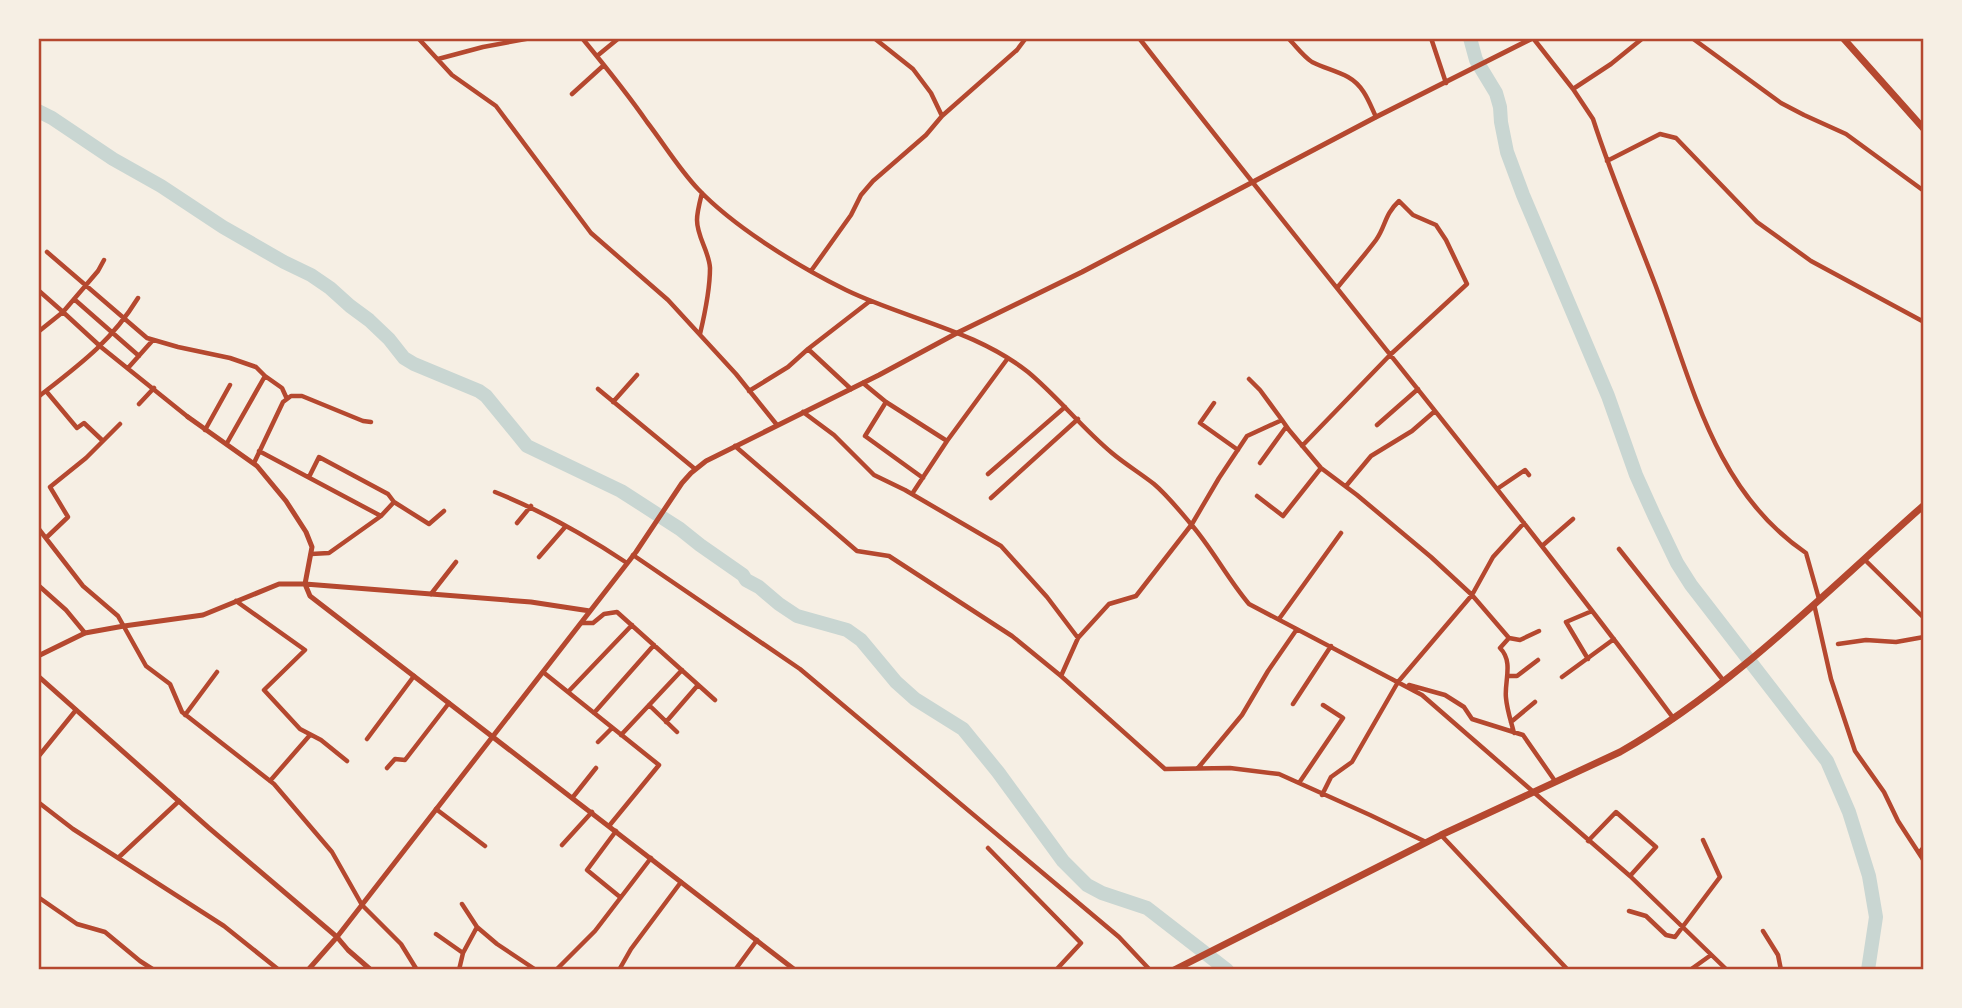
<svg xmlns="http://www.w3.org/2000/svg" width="1962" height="1008" font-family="Commissioner,sans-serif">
<rect width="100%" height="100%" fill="#f6efe4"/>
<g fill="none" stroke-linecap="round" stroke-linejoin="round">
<!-- river -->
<path stroke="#c9d6d2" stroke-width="14" d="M1470,38L1476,60L1496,93L1500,107L1501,122L1507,152L1523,195L1608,396L1636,475L1654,515L1677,563L1691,585L1827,761L1849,812L1869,876L1876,917L1868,970
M38,111L52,118L113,159L161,186L223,227L284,262L311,275L330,288L350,306L369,320L389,339L404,358L414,364L479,391L486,396L527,446L621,491L680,529L700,545L743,575L746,580L759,587L779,604L797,616L847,630L861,640L896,682L915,699L963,729L998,772L1063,861L1087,885L1102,893L1147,908L1227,970"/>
<!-- minor -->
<path stroke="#b5482f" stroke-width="4.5" d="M418,38L452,75L496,106L591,233L668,300L736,374L777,425
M582,38C605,66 627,93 647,122C664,144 679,169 698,189C734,227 799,267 846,290C906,319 975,330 1028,372C1058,397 1082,428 1112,453C1125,464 1140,473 1154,484C1167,495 1179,510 1190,523C1212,548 1227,578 1249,604L1422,695L1630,876L1727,970
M874,38L913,69L931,93L942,116
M1139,38C1316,266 1502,488 1674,719
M1288,38C1296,46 1303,56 1312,62C1324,68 1337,71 1348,77C1364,86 1369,102 1376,117
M1431,38L1446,83
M1533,38L1573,89L1593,119C1611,175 1634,229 1655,284C1692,381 1713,490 1806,553L1819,599
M1692,38L1781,103L1804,115L1846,134L1924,191
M597,56L619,38
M438,59L483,47L531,38
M1573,89L1611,64L1643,38
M572,94L604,65
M1607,161L1660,134L1676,138L1757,222L1782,240L1811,261L1924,322
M47,252L147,338L178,347L230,358L256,367L265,376L227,443
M104,260L98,271L63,312L101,347L188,417
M811,271L851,215L861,195L873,181L926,135L942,116L1017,50L1026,38
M38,290L63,312L38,332
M74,299L139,356
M700,334C705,313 710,290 710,268C709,251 697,237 697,220C697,212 700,201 702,193
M128,368L153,340
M265,376L282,388L287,399
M1249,379L1260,390L1282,420
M863,383L886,402L947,441
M598,389L695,469
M851,389L808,349L870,301
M46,391L77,428L84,423L103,441
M749,391L788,367L808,349
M38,397C79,365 111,342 138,298
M613,402L637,375
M886,402L865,436L923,478
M1214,403L1200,423L1238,450
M139,404L154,388
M803,412L834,435L874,475L905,490L1001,546L1047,597L1078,638
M1377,425L1418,389
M205,430L230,385
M735,446L857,551L889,556L1012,636L1061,676L1165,769L1230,768L1279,774L1370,815L1426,842
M1302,446L1390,355L1467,284L1446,240L1436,225L1413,215L1399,201C1384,215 1386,226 1376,240C1364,256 1350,272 1337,288
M259,451L381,516
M254,463L283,402L291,396H302L363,421L371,422
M1260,463L1286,427
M988,474L1065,407
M309,477L319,457L388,494L394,502
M1346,486L1371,456L1412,431L1435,411
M1497,489L1525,470L1529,475
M495,492C542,511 585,535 627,563
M912,494L947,441L1008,358
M1257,496L1283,516L1321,468
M991,498L1078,419
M517,523L531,506
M38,528L83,586L118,616L146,666L170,684L182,712L274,784L332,852L362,905L401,944L417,970
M46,538L68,517L50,487L86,458L120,424
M1542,546L1573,519
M1619,549L1723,680
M311,554L329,553L381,516L394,502L429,524L444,511
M633,555L800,669L1119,937L1150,970
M539,557L566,526
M1864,559L1924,618
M38,585L66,610L85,633
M431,594L456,562
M236,601L305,650L264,690L300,729L321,740L347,761
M1814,604L1831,679L1855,751L1884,792L1898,821L1924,861
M1279,619L1341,533
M581,623H593L604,614L617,612L715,700
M1509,638L1500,648C1514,662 1504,682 1506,698C1507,710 1511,721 1514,733
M1838,644L1866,640L1896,642L1924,637
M1588,659L1566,622L1592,611
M543,672L659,765L609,826
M1061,676L1078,638L1109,604L1136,596L1192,524L1219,478L1247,436L1282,420L1289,430L1321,468L1357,495L1431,557L1472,595L1509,638L1520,640L1539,631
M1509,676H1517L1538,660
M1562,677L1614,639
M1409,685L1445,695L1464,707L1472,719L1523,735L1555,781
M568,692L632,625
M1293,704L1331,646
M649,705L677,732
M594,713L654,645
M185,715L217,672
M666,722L698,685
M1511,722L1535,702
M621,735L682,670
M367,739L414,676
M598,742L612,728
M38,757L76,710
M387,768L395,759L405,760L449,703
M1198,768L1242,715L1268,671L1297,629
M270,781L310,735
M1299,783L1343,718L1323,705
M1322,795L1331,777L1352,762L1398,682L1472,595L1493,557L1524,523
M573,797L596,768
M38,802L73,829L224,926L279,970
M436,809L485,846
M616,831L587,870L620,897
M1441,835L1568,970
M1588,841L1616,812L1656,847L1630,876
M562,845L592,812
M988,848L1081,943L1056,970
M1919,853L1924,847
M118,858L179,801
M38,897L77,924L105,932L140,961L154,970
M462,904L477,927L497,944L536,970
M1629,911L1646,916L1666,935L1675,937L1720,877L1703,840
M1763,931L1778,955L1781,970
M436,934L463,953
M459,970L463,953L477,927
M556,970L595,931L651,858
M619,970L631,949L681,882
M735,970L757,940
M1690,970L1711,955"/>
<!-- tertiary -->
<path stroke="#b5482f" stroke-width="5" d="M188,417L257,466L286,501L306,532L312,547L305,584L310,596L795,970
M38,656L85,633L124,626L203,615L279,584H305L531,602L590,611
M38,676L209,828L337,937L348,950L371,970
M308,970L337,937L636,552L682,483L691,473L706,461L879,375L957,333L1082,272L1376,117L1533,38"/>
<!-- primary -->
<path stroke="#b5482f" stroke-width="7" d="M1843,38L1924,129"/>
<!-- trunk -->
<path stroke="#b5482f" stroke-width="7" d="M1174,970L1441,835L1620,752C1731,689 1828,590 1924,505"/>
</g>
<!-- border -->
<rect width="1962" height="1008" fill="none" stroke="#f6efe4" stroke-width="80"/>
<rect x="40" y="40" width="1882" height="928" fill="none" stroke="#b5482f" stroke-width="2.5"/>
</svg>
